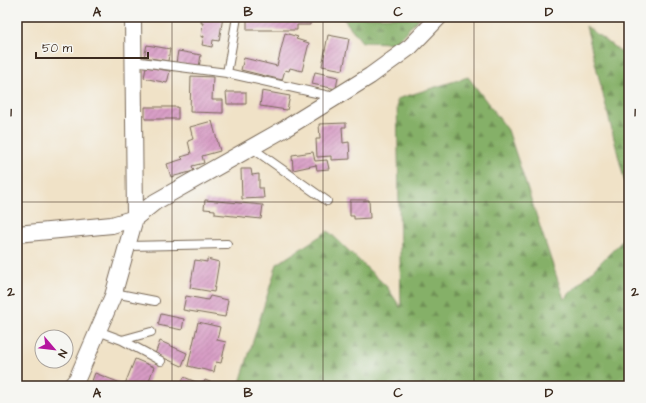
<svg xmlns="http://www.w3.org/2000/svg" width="646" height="403" font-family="'Architects Daughter',sans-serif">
<defs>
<pattern id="forest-firs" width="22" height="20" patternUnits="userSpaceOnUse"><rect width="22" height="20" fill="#85b068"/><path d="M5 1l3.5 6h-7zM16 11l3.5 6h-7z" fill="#6e8f55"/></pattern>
<pattern id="building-hatch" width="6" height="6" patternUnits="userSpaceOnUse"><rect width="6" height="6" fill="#d79bc4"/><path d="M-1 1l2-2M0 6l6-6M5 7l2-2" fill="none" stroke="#b07f9f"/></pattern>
</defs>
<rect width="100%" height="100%" fill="#f6f6f2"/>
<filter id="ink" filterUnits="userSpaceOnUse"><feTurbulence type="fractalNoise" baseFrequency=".025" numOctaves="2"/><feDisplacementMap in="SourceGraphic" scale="8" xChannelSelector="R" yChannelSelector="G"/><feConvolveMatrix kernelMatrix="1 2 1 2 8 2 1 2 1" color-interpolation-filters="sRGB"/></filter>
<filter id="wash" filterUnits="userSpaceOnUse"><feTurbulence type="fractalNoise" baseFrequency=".012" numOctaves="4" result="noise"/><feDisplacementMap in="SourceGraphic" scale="16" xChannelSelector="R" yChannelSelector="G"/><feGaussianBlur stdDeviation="0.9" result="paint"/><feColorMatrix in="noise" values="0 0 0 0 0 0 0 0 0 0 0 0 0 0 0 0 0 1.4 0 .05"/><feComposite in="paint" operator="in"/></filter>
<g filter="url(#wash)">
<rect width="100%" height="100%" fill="#f0e2c7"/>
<!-- forest -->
<path fill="url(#forest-firs)" stroke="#606d43" d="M342,17H420L395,43L362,42Z
M586,26L629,58V199Z
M468,77L508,130L564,299L629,234V386H239L277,264L328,231L387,287L401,308L397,99Z"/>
<g id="blocks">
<!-- building -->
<path fill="url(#building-hatch)" d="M202,17H223L219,41L213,40L212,47L202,45L204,36L201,37L203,23H201Z
M252,17H310V25H297V30H247V18H252Z
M285,33L298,37L296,39L309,43L302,71L290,68L289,71L285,70L282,80L241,70L244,58L277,66Z
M328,35L349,39L343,70L322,66Z
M147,45L170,49L168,61L144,57Z
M178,51L201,55L199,67L176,63Z
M146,67L170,71L167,83L144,78Z
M315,72L338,77L336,89L312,84Z
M191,76L213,77L212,100H223V113L190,112Z
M262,91L290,96L287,110L260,106Z
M226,92H246V104H227Z
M145,107H178V119H145Z
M212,121L220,151L202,156L204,163L192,166L194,171L171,177L167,164L183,159L181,157L191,154L188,141L193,139L190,127Z
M346,123V127H342L343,143L349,142L350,159L331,160V156L317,157L316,139H320L319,124Z
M313,152L315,161L327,160L329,169L317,170L316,165L293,170L292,155Z
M241,169H251L252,175L259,174V188H263L264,198L242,199Z
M205,200L263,205L261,219L215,214V210L204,209Z
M350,200H369L370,218L354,219V216H350Z
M207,259L219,262L214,292L190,288L195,260L207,262Z
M186,296L208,300L210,296L228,300L225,317L183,310Z
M161,314L184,319L182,330L158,325Z
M198,322L220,327L217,340L226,342L221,363L216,362L214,372L188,366Z
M160,341L187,353L182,366L155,354Z
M135,359L154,367L147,386H129L125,384Z
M95,373L118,382V386H90Z
M184,377L203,385L205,380L215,384V386H180Z"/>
</g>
</g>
<g filter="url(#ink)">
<use href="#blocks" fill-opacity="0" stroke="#7a6a59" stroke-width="1"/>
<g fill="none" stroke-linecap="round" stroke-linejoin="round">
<defs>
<path id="lane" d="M133,61L227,73L237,17
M227,73L334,97
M252,148L327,201
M127,246L227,244
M114,293L155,301
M98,331L122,340L151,332
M122,340L161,361"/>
<path id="street" d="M17,234L112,225L135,218L155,202L286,128L370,76L410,47L439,17
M71,386L77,379L113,296L135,218L133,17"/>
</defs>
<!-- lane casing -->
<use href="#lane" stroke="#7a6a59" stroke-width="10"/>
<!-- street casing -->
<use href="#street" stroke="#7a6a59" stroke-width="18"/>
<!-- lane -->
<use href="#lane" stroke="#fff" stroke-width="8"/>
<!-- street -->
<use href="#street" stroke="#fff" stroke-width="16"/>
</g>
</g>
<!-- grid -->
<path fill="none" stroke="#3b2a1e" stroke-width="1" stroke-opacity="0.55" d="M172,17V386M323,17V386M474,17V386M17,202H629"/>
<!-- margin -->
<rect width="646" height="403" fill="none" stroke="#f6f6f2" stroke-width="44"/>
<!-- north arrow -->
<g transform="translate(54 349) rotate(118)"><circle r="19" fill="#f6f6f2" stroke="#aba49d"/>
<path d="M0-3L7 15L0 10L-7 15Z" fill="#b5179e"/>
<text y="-6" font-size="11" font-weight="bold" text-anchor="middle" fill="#3b2a1e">N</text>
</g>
<!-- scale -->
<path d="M36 52v6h112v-6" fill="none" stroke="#3b2a1e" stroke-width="2"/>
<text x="42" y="52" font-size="12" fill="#3b2a1e" stroke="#f6f6f2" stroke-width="3" paint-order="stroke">50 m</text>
<rect x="22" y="22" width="602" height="359" fill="none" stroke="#3b2a1e" stroke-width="1.5"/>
<g font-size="13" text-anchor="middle" font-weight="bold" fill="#3b2a1e">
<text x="97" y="16">A</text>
<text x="248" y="16">B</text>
<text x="398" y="16">C</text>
<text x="549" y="16">D</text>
<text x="11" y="116">1</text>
<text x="635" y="116">1</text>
<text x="11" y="296">2</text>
<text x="635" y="296">2</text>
<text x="97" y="397">A</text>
<text x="248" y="397">B</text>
<text x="398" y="397">C</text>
<text x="549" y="397">D</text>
</g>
</svg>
